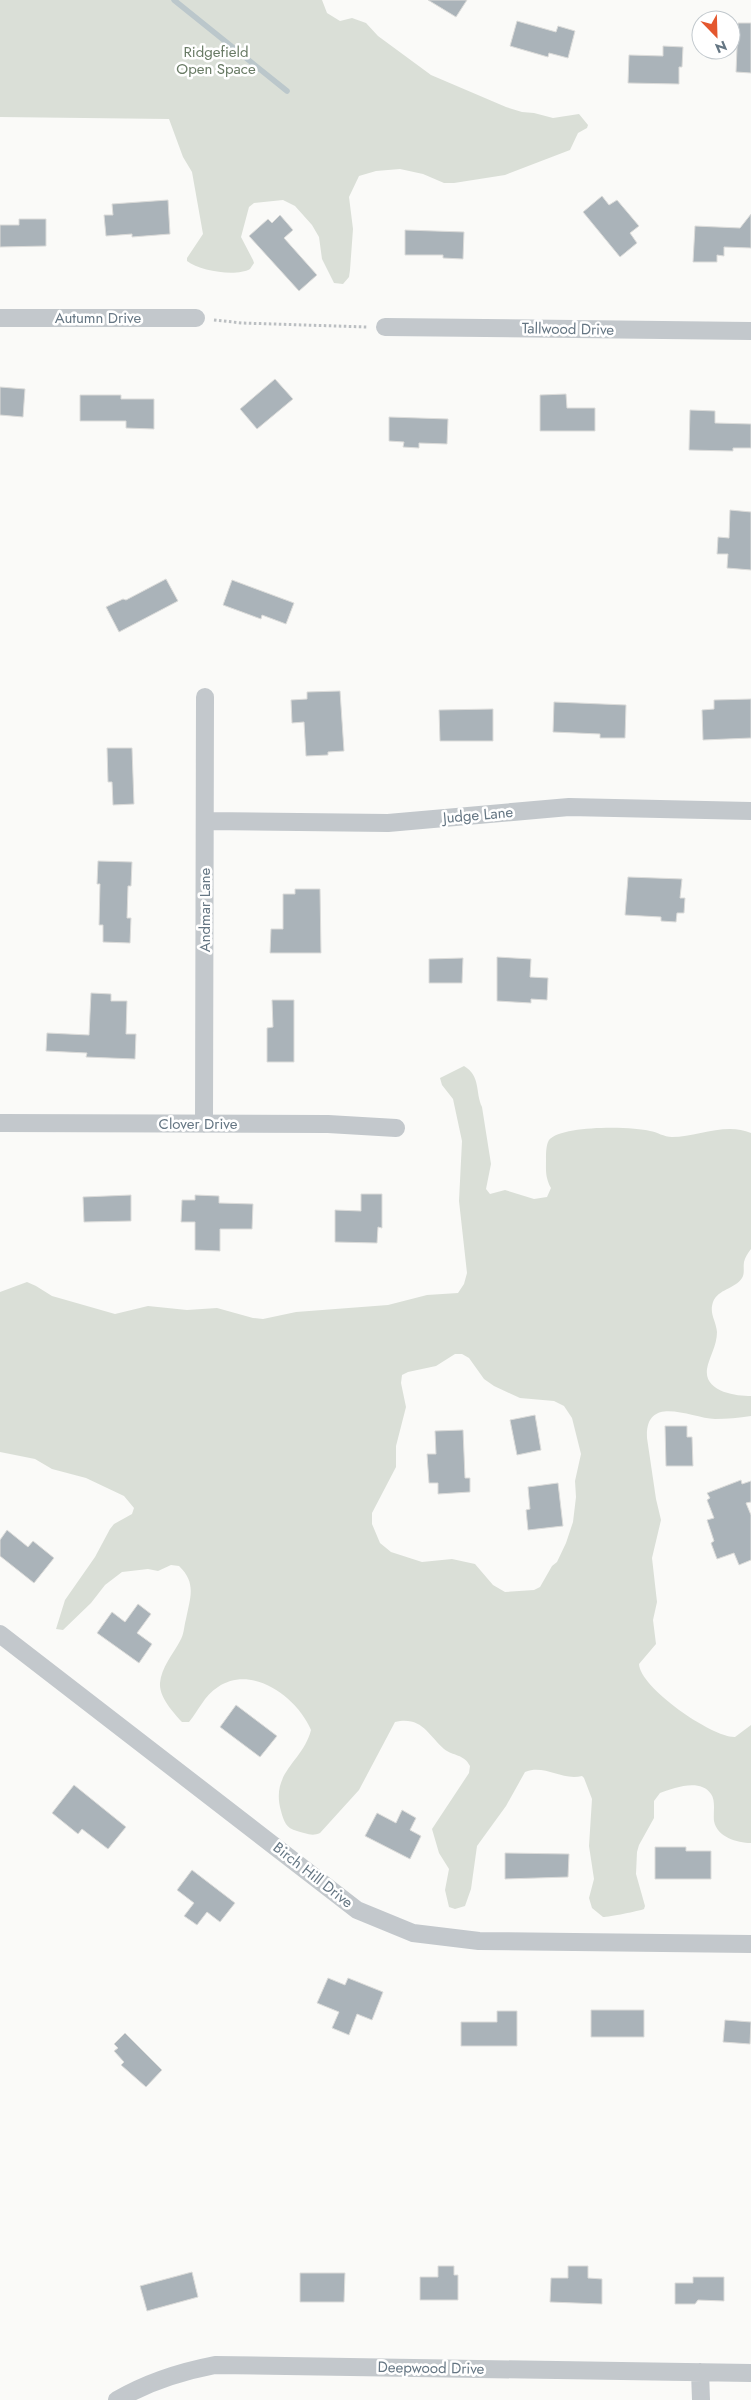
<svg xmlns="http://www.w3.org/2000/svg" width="751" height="2400" font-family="Jost,sans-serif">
<rect width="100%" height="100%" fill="#fafaf8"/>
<!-- green -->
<path fill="#dadfd7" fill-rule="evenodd" d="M0,0H322L327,13L340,21L352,18L366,23L378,36L431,75L506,107L522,112L534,113L553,118L579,114L588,125L587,128L578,133L570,150L505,175L454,183H444L423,174L400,169L376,171L359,176L349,197L353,229L350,270L349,277L343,284L334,283L322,259L319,237L312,225L295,206L283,200L254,203L249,207L241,237L253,260L254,263L250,269C236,277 200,271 187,261V258L203,234L192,172L183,157L169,119L0,117Z
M464,1066C481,1076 475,1092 482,1107L491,1164L486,1189L490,1194L505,1190L534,1199L547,1197L551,1188C545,1177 546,1170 546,1159C546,1153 546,1145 549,1140C561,1125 632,1126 650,1131C657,1132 664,1137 672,1137C697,1137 726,1122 751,1133V1249C748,1253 745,1257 744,1262C743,1268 745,1273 742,1278C735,1289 718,1289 713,1302C709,1314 716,1320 717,1332C717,1346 709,1357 707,1369C704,1392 736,1396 751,1396V1416C739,1418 727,1419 715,1419C691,1418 645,1393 647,1438L656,1499L661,1520L652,1558L657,1602L653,1620L656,1644L639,1664C640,1688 713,1738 735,1737L751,1725V1843C737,1843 717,1837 714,1821C713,1813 716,1801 711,1794C700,1778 674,1788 660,1793L654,1801V1818L639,1845L637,1852L636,1874L645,1906L644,1909C639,1911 609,1917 603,1917L592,1908L589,1898L594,1879L589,1846L592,1799L584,1778L582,1776C561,1781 545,1764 525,1772L506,1806L477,1846L471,1889L465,1906L455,1909L449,1907L445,1890L449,1869L439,1853L432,1829L469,1773L470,1766C464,1754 453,1756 444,1749C428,1735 422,1716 395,1722L359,1790L320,1833C312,1837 305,1833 297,1831C286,1828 284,1822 281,1811C270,1772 303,1762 311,1730C297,1697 252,1664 218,1687C204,1696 199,1710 189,1722H182C173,1712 159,1697 160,1683C161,1668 173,1654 180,1641C184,1635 184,1626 186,1619C190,1598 197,1583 179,1566L171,1565L158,1571L148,1569L122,1572L105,1585L91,1603L63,1630L56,1629L65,1600L95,1557L110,1529L114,1524L132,1514L134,1508L124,1496L86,1478L52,1469L35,1459L0,1452V1292L27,1282L36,1286L52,1296L115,1314L148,1306L187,1310L217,1308L253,1318L263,1319L296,1312L388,1305L427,1295L458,1293L464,1284L467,1273L459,1201L462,1141L453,1099L442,1085L440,1078ZM455,1354H462L469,1358L484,1379L494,1386L520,1398L554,1401L564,1406L572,1418L581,1454L575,1481L576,1497L573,1522L566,1543L557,1562L552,1566L540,1587L534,1590L505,1592L493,1585L475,1564L452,1559L422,1562L391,1552L380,1543L372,1524V1513L396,1467V1446L406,1407L401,1383L402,1375L408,1372L436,1366Z"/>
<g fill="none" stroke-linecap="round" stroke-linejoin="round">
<!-- stream -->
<path stroke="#bbc7cb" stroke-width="5.5" d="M174,0L287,91"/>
</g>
<!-- building -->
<path fill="#aab3b9" stroke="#dcdcda" d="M428,0H467L456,17Z
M517,21L556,32L558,26L575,31L568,58L549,53L548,57L510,46Z
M738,23H751V73L736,72Z
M663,46L683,47L682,67H679V84L628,83L629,55L663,56Z
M602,196L609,205L617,200L639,226L630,233L637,243L620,257L583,212Z
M168,200L170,234L132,237V234L106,236L104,215H113L112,204Z
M751,214V248L724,247V256L717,255V262H693L695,226L740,228Z
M280,215L293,230L284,238L317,275L299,291L249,236L268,219L272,223Z
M19,219H46V246L0,247V225H19Z
M405,230L464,232L463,259L443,258V255H405Z
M275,379L293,399L257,429L240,409Z
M0,387L25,389L23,417L0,415Z
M566,394L567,408H595V431H540V395Z
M80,395H121V399H154V429L126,428V421H80Z
M690,410L715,411V423L751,424V448H733V451L689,450Z
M389,417L448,419L447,444L419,443V448L403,447L404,442L389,441Z
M730,510L751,512V570L727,568L728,554H717L718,537L729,538Z
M166,579L178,601L119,632L106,607L123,599L126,600Z
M232,580L294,603L286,624L262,615L261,619L223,605Z
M340,691L344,751L328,752V755L306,756L304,722L292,723L291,700L307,699V692Z
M751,699V738L703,740L702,710L714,709V700Z
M554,702L626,705L625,738H600V734L553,732Z
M493,709V741H440L439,710Z
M107,748H132L134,804L113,805L112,782H108Z
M98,861L132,862L131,886H128L127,918H131L130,943L103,942V925H99L100,884H97Z
M628,877L682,879L680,898H685L684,913H677L676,922L661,921V917L625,915Z
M295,889H320L321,953H270L271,929H283V894H295Z
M497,957L531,959L530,977L548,978L547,1000L531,999V1003L497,1001Z
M463,958L462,983H429V959Z
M91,993L111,994V1001H127L126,1034H136L135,1059L86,1057L87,1053L46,1051L47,1033L89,1035Z
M272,1000H294V1062H267V1028L273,1027Z
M361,1194H382V1228L378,1227L377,1243L335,1242V1210L361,1211Z
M131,1195V1221L84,1222L83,1197Z
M195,1195L219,1196V1203L253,1204L252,1229H220V1251L195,1250V1222H181L182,1200H195Z
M535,1415L541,1450L517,1455L510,1420Z
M665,1426H687V1437H692L693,1466H666Z
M463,1430L465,1478H470V1492L438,1494V1483H429L427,1454H436L435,1431Z
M741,1480L742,1484L751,1481V1502L746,1503L751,1515V1560L739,1565L734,1553L717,1559L711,1543L714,1541L707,1520L714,1518L707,1500L710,1498L707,1493Z
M558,1483L563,1526L528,1530L526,1510L530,1509L528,1487Z
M7,1530L28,1547L33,1541L54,1558L34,1583L0,1556V1540Z
M138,1604L151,1614L137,1633L152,1644L139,1663L97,1633L112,1612L125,1622Z
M236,1705L277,1736L260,1757L220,1727Z
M74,1785L126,1827L108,1849L82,1829L78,1834L52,1813Z
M402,1810L416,1818L410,1830L421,1836L410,1859L365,1836L377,1813L396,1823Z
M655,1847H686V1851H711V1879H655Z
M505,1853L569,1854L568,1877L505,1879Z
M192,1870L235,1903L220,1922L207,1912L197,1925L184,1916L194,1903L177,1890Z
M328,1978L345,1985L348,1978L383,1992L372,2020L357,2014L349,2035L332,2028L339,2012L317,2003Z
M591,2010H644V2037H591Z
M497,2011H517V2046H461V2022H497Z
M725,2020L751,2022L750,2044L723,2042Z
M125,2033L162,2070L146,2087L121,2065L124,2062L114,2051L118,2048L114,2044Z
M438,2266H454V2275H458V2300H420V2277H438Z
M568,2266H588V2278L602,2279V2304L550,2302L551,2278H568Z
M192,2272L198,2297L147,2311L140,2286Z
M300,2273H345L344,2302H300Z
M693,2277H724V2301L698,2300L695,2304H675V2283H693Z"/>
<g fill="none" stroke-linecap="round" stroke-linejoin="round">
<!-- path -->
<path stroke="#bbbfc2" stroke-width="3" stroke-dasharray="2.5 2.5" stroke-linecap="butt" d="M214,320L242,323L367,327"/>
<!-- minor -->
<path stroke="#c3c8cc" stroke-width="18" d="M0,318H196
M385,327L751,331
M205,821L388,823L569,807L751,811
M0,1123L328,1124L396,1128
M204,1124L205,697
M0,1634L357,1910L413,1933L479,1941L751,1944
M700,2372L701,2400
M117,2400C148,2382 179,2372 215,2365L751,2373"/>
</g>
<g text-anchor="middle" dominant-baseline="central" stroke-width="5" stroke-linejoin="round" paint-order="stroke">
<!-- park labels -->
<g font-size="15" fill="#687a64" stroke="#fff">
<text x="216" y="52">Ridgefield<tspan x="216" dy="17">Open Space</tspan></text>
</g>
<!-- street labels -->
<g font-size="15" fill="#657683" stroke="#fff">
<text x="98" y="318">Autumn Drive</text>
<text transform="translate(568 329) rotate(1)">Tallwood Drive</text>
<text transform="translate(478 815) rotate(-5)">Judge Lane</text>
<text transform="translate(205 910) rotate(-90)">Andmar Lane</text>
<text x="198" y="1124">Clover Drive</text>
<text transform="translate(313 1875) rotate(38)">Birch Hill Drive</text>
<text transform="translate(431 2368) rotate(1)">Deepwood Drive</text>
</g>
</g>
<!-- north arrow -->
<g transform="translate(716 35) rotate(157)"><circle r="24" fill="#ffffff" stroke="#c1c8cd"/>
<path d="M0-4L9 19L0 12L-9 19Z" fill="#e4572e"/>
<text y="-8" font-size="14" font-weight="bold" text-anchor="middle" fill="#657683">N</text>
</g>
</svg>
